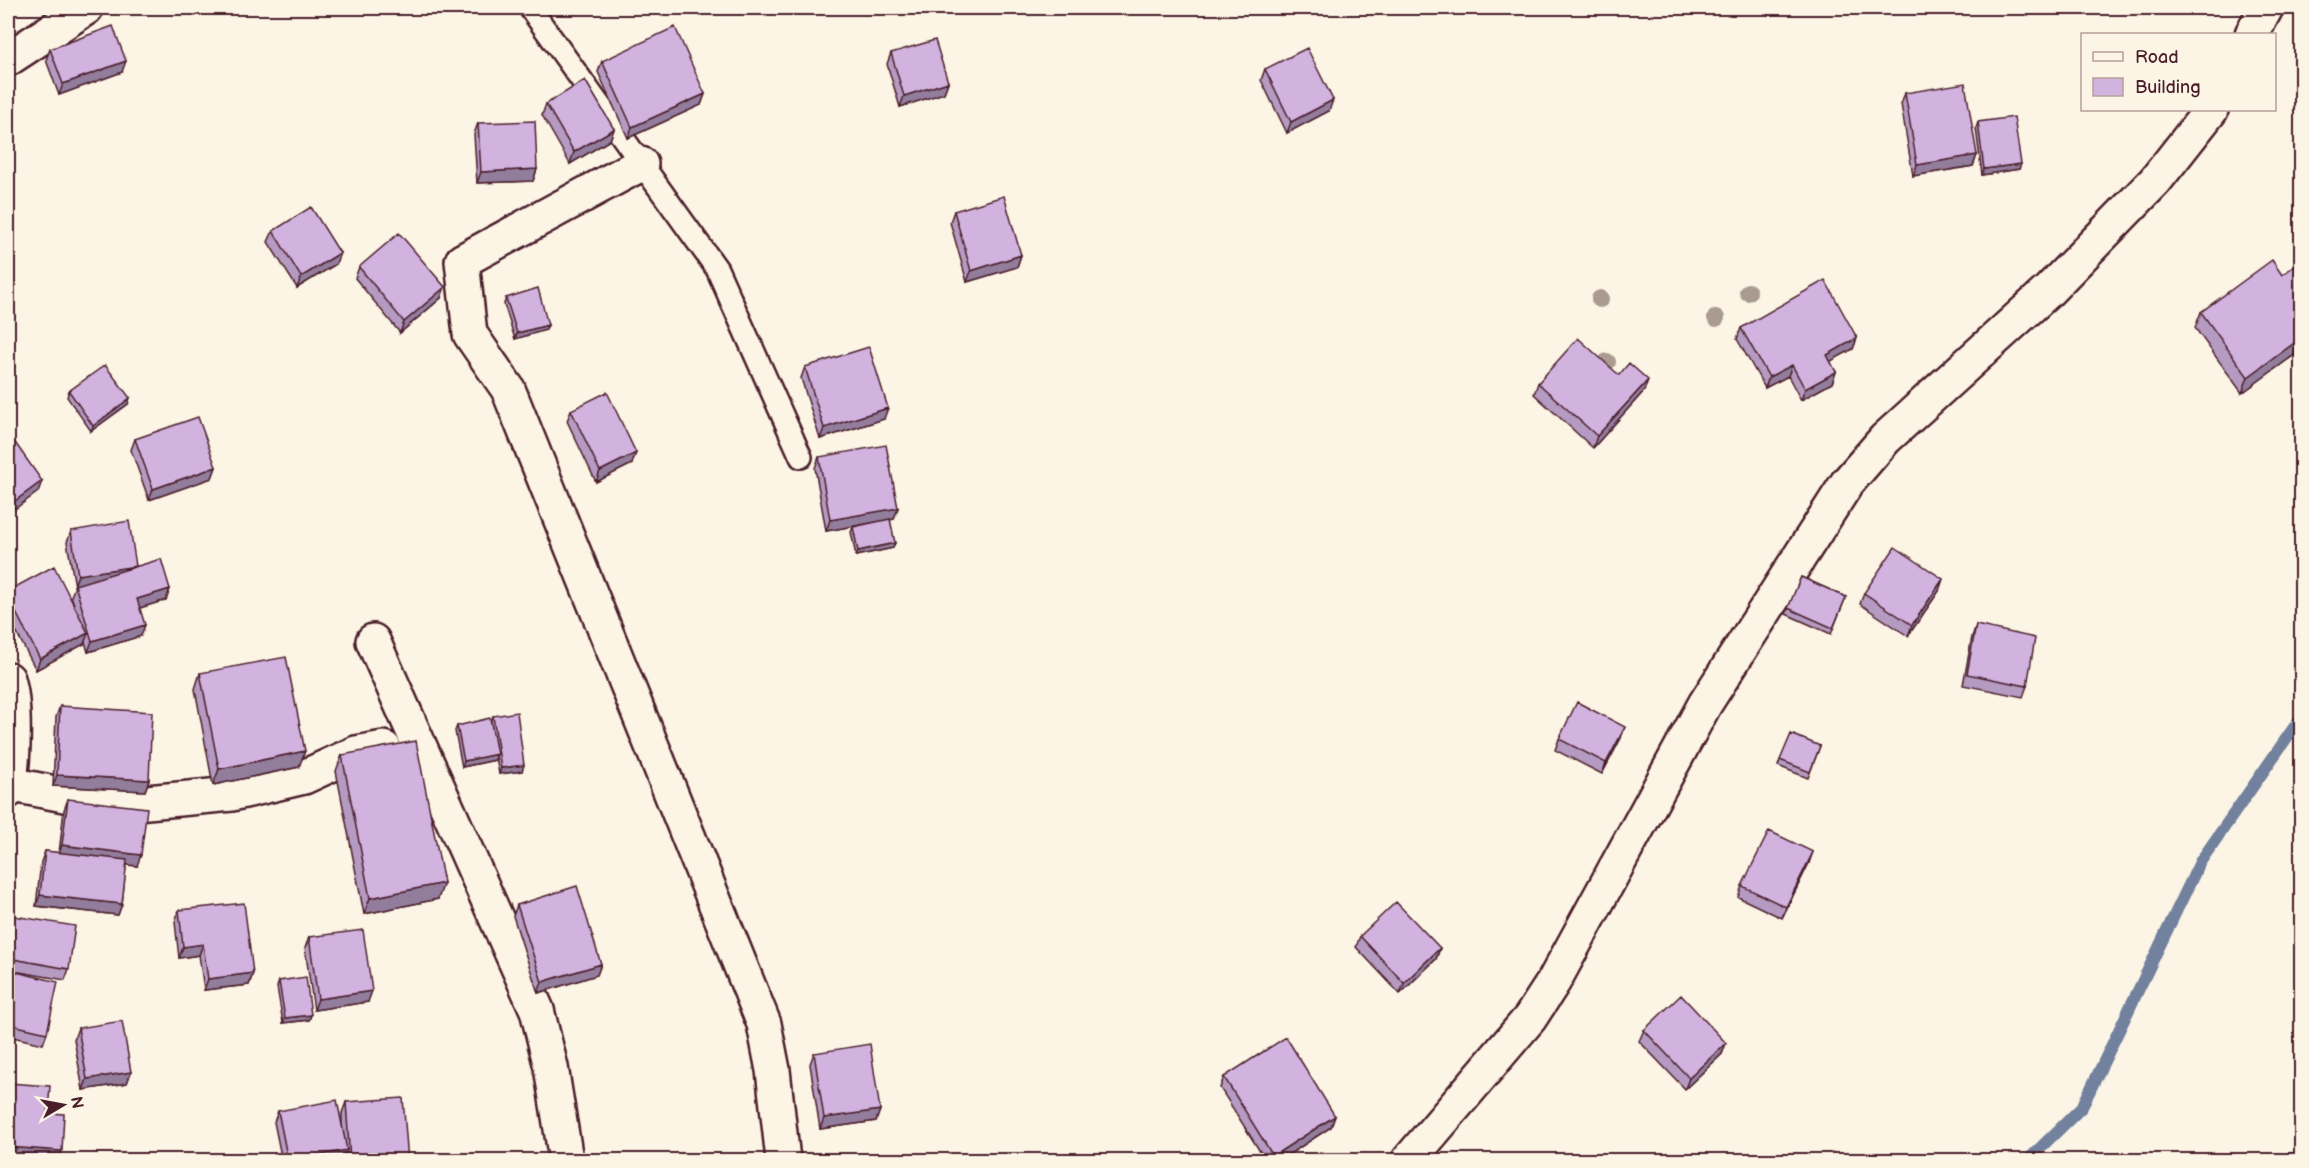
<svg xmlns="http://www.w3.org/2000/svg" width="2309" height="1168" font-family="'Balsamiq Sans',sans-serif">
<rect width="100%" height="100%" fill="#fcf5e5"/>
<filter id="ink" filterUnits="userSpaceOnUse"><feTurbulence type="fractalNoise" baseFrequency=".0167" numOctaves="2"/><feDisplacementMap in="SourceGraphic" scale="12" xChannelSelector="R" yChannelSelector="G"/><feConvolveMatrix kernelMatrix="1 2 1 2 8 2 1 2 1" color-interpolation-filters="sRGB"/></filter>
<g filter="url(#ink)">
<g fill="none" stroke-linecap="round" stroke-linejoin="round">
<!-- stream -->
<path stroke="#72819e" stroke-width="12" d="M2028,1160L2082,1107L2200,862L2302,716
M2280,1160L2302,1157"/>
<defs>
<path id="lane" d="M530,8L717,269L801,457"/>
<path id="street" d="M8,59L86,8
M641,164L462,261L470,334L508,389L764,1024L773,1070L783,1160
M373,641L537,1010L551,1067L566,1160
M8,679C16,705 14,764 8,791
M9,784L115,805L232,794L304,777L356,753L384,748"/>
<path id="secondary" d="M2252,34L2266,8
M1409,1160L1530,1018L1554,981L1705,704L1847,483L1885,439L2048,291L2155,181L2211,110"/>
</defs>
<!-- lane casing -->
<use href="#lane" stroke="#4a1f2b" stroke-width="26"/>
<!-- street casing -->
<use href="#street" stroke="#4a1f2b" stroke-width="38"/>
<!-- secondary casing -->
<use href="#secondary" stroke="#4a1f2b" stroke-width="38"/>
<!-- lane -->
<use href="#lane" stroke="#fcf5e5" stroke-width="21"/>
<!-- street -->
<use href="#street" stroke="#fcf5e5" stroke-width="33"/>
<!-- secondary -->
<use href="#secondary" stroke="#fcf5e5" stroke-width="33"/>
</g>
<!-- trees -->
<g fill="#aa9b90">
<circle cx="1748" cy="292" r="9"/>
<circle cx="1600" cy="299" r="9"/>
<circle cx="1716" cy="318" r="9"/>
<circle cx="1607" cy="362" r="9"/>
</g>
<!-- wall -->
<path fill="#b59ac1" stroke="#4a1f2b" stroke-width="1.5" d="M50,49L122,72L59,95L46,60Z
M891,53L948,82L944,93L900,107L887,64Z
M602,61L705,94L701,105L628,138L598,72Z
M1265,69L1329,111L1287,133L1261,80Z
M1905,93L1977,155L1973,166L1913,176L1901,104Z
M546,104L614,129L610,140L570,164L542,115Z
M1978,122L2019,169L1982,175L1976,128Z
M478,123L537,169L533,181L477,183L474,134Z
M954,211L1021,255L1017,267L967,282L950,222Z
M273,231L336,264L297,288L268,242Z
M2301,261V350L2242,393L2195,328L2201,312L2282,275Z
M359,267L441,298L400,333L355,278Z
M506,298L548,325L546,330L515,339L504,304Z
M1741,328L1857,338L1853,349L1830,361L1836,372L1832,383L1801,400L1788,376L1765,388L1737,339Z
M805,367L884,419L820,439L801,378Z
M1538,383L1644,391L1593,448L1534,394Z
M69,391L128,404L91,431L67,397Z
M571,410L632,464L596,482L567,421Z
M135,439L216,467L212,478L149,500L131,450Z
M819,457L894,519L890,520L893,548L856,556L851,532L853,527L858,525L826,531L815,468Z
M71,531L136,566L135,567L170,589L166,600L140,608L141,636L88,652L85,642L84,644L36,670L8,616V591L74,604L71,596L75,586L67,542Z
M1801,577L1846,597L1831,634L1786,614Z
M1939,591L1908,636L1860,604L1864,593Z
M1976,625L2027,686L2023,697L1963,685L1972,637Z
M200,673L299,767L213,785L195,689Z
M60,706L149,780L145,791L53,786L56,717Z
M493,716L522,771L499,774L496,757L495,760L462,767L455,731L457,726L491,721Z
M1621,738L1602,774L1555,750L1559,739Z
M1820,746L1808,778L1778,766L1780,760Z
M342,755L438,899L364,914L336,771Z
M68,799L137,866L126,865L122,904L118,915L36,906L41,862L45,851L59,853L64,810Z
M1809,863L1782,918L1738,897L1742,886Z
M517,905L601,964L597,975L538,993L513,916Z
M179,910L253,973L249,985L204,990L199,955L179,958L175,922Z
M8,915L69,969L65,980L8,970Z
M1360,936L1440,948L1436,959L1400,994L1356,947Z
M309,937L368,1002L314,1010L305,948Z
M8,970L47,1033L43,1044L8,1036Z
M279,981L311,1015L309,1020L283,1023L277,987Z
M78,1028L131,1072L127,1083L83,1090L74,1039Z
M1644,1030L1726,1043L1722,1054L1685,1089L1639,1041Z
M814,1053L880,1110L876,1121L820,1129L810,1064Z
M1224,1077L1335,1116L1331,1127L1279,1161H1266L1220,1088Z
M346,1102L408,1161H345V1156L343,1161H282L274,1122L278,1111L342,1126V1113Z"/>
<!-- shaded-wall -->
<path fill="#937d9d" stroke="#4a1f2b" stroke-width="1.5" d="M126,61L122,72L59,95L63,84Z
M948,82L944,93L900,107L904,96Z
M705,94L701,105L628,138L632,127Z
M1333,100L1329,111L1287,133L1291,122Z
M614,129L610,140L570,164L574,152Z
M1977,155L1973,166L1913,176L1917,165Z
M2021,164L2019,169L1982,175L1984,169Z
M537,169L533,181L477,183L481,172Z
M340,253L336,264L297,288L301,277Z
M1021,255L1017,267L967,282L971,271Z
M445,287L441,298L400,333L404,322Z
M548,325L546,330L515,339L517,333Z
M1857,338L1853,349L1822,366L1827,355Z
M2301,338V350L2242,393L2248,377Z
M1792,365L1788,376L1765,388L1769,377Z
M1836,372L1832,383L1801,400L1805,389Z
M1648,380L1644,391L1593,448L1597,436Z
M130,398L128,404L91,431L93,426Z
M888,408L884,419L820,439L824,428Z
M636,453L632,464L596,482L600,471Z
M216,467L212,478L149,500L153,489Z
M42,481L38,492L8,514V506Z
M898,508L894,519L826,531L830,520Z
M895,543L893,548L856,556L858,551Z
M136,566L132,577L74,586L78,575Z
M1943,579L1939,591L1908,636L1912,625Z
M170,589L166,600L133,610L137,599Z
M145,625L141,636L88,652L92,641Z
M88,633L84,644L36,670L40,659Z
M1625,727L1621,738L1602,774L1606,763Z
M305,751L299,767L213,785L219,769Z
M497,754L495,760L462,767L464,761Z
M524,765L522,771L499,774L501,768Z
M57,775L149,780L145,791L53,786Z
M62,845L141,855L137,866L58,856Z
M1813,852L1809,863L1782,918L1786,907Z
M444,883L438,899L364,914L370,898Z
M40,895L122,904L118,915L36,906Z
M203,944L199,955L179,958L183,947Z
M1440,948L1436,959L1400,994L1404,983Z
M601,964L597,975L538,993L542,982Z
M253,973L249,985L204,990L208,979Z
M372,991L368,1002L314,1010L318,999Z
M311,1015L309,1020L283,1023L285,1018Z
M1726,1043L1722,1054L1685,1089L1689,1078Z
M131,1072L127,1083L83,1090L87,1079Z
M880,1110L876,1121L820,1129L824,1118Z
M1335,1116L1331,1127L1279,1161H1272L1273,1156Z
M8,1147L62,1151L59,1161H37L8,1159Z
M347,1150L343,1161H306L307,1157Z"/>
<!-- building -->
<path fill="#d2b3e0" stroke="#4a1f2b" stroke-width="1.5" d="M113,26L126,61L63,84L50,49Z
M675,27L705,94L632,127L602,61Z
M935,40L948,82L904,96L891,53Z
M1307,48L1333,100L1291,122L1265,69Z
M585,80L614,129L574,152L546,104Z
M1965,83L1977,155L1917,165L1905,93Z
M2014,117L2021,164L1984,169L1978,122Z
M535,121L537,169L481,172L478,123Z
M1004,196L1021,255L971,271L954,211Z
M311,207L340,253L301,277L273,231Z
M399,233L445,287L404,322L359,267Z
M2272,260L2282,275L2301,261V338L2248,377L2201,312Z
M1825,280L1857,338L1827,355L1836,372L1805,389L1792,365L1769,377L1741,328Z
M538,288L548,325L517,333L506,298Z
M1578,338L1619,375L1629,363L1648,380L1597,436L1538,383Z
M869,347L888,408L824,428L805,367Z
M105,365L130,398L93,426L69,391Z
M607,392L636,453L600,471L571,410Z
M198,417L216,467L153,489L135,439Z
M9,434L42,481L8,506V435Z
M886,445L898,508L830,520L819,457Z
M890,519L895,543L858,551L853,527Z
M129,521L136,566L78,575L71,531Z
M1895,547L1943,579L1912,625L1864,593Z
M161,559L170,589L137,599L145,625L92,641L75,585Z
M54,566L88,633L40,659L8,597V591Z
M1801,577L1846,597L1833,628L1788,608Z
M1976,625L2035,638L2027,686L1967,674Z
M286,657L305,751L219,769L200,673Z
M1577,702L1625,727L1606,763L1559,739Z
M60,706L152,712L149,780L57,775Z
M517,712L524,765L501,768L493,716Z
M490,718L497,754L464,761L457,726Z
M1791,734L1820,746L1810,772L1780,760Z
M416,741L444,883L370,898L342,755Z
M68,799L147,808L141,855L62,845Z
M1769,831L1813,852L1786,907L1742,886Z
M45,851L127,860L122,904L40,895Z
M577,886L601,964L542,982L517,905Z
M1396,902L1440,948L1404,983L1360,936Z
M244,903L253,973L208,979L203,944L183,947L179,910Z
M8,915L75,926L69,969L8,958Z
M363,930L372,991L318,999L309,937Z
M8,970L58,982L47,1033L8,1024Z
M306,977L311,1015L285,1018L279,981Z
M1681,995L1726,1043L1689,1078L1644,1030Z
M122,1021L131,1072L87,1079L78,1028Z
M1286,1037L1335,1116L1273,1156L1224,1077Z
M870,1044L880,1110L824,1118L814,1053Z
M8,1083L50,1086L48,1113L64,1114L62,1151L8,1147Z
M403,1098L408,1161H350L346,1102Z
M337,1100L347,1150L307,1157L308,1161H288L278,1111Z"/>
</g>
<!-- margin -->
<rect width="2309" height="1168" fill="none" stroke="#fcf5e5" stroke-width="30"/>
<rect x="15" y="15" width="2279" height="1138" fill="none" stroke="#4a1f2b" stroke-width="2" filter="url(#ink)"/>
<!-- legend -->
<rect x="2081" y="33" width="195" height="78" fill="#fcf5e5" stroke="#b59f9b" stroke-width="1.5"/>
<rect x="2093" y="52" width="30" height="9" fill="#fcf5e5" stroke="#b59f9b" stroke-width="1.5"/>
<text x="2135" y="63" font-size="18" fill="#4a1f2b">Road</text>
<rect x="2093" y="78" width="30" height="18" fill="#d2b3e0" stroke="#b59f9b" stroke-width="1.5"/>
<text x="2135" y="93" font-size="18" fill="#4a1f2b">Building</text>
<!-- north arrow -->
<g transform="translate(63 1105) rotate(80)" stroke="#fcf5e5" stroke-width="4.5" paint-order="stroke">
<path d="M0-4.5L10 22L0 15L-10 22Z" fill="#4a1f2b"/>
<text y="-9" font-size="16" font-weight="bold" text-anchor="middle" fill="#4a1f2b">N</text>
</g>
</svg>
